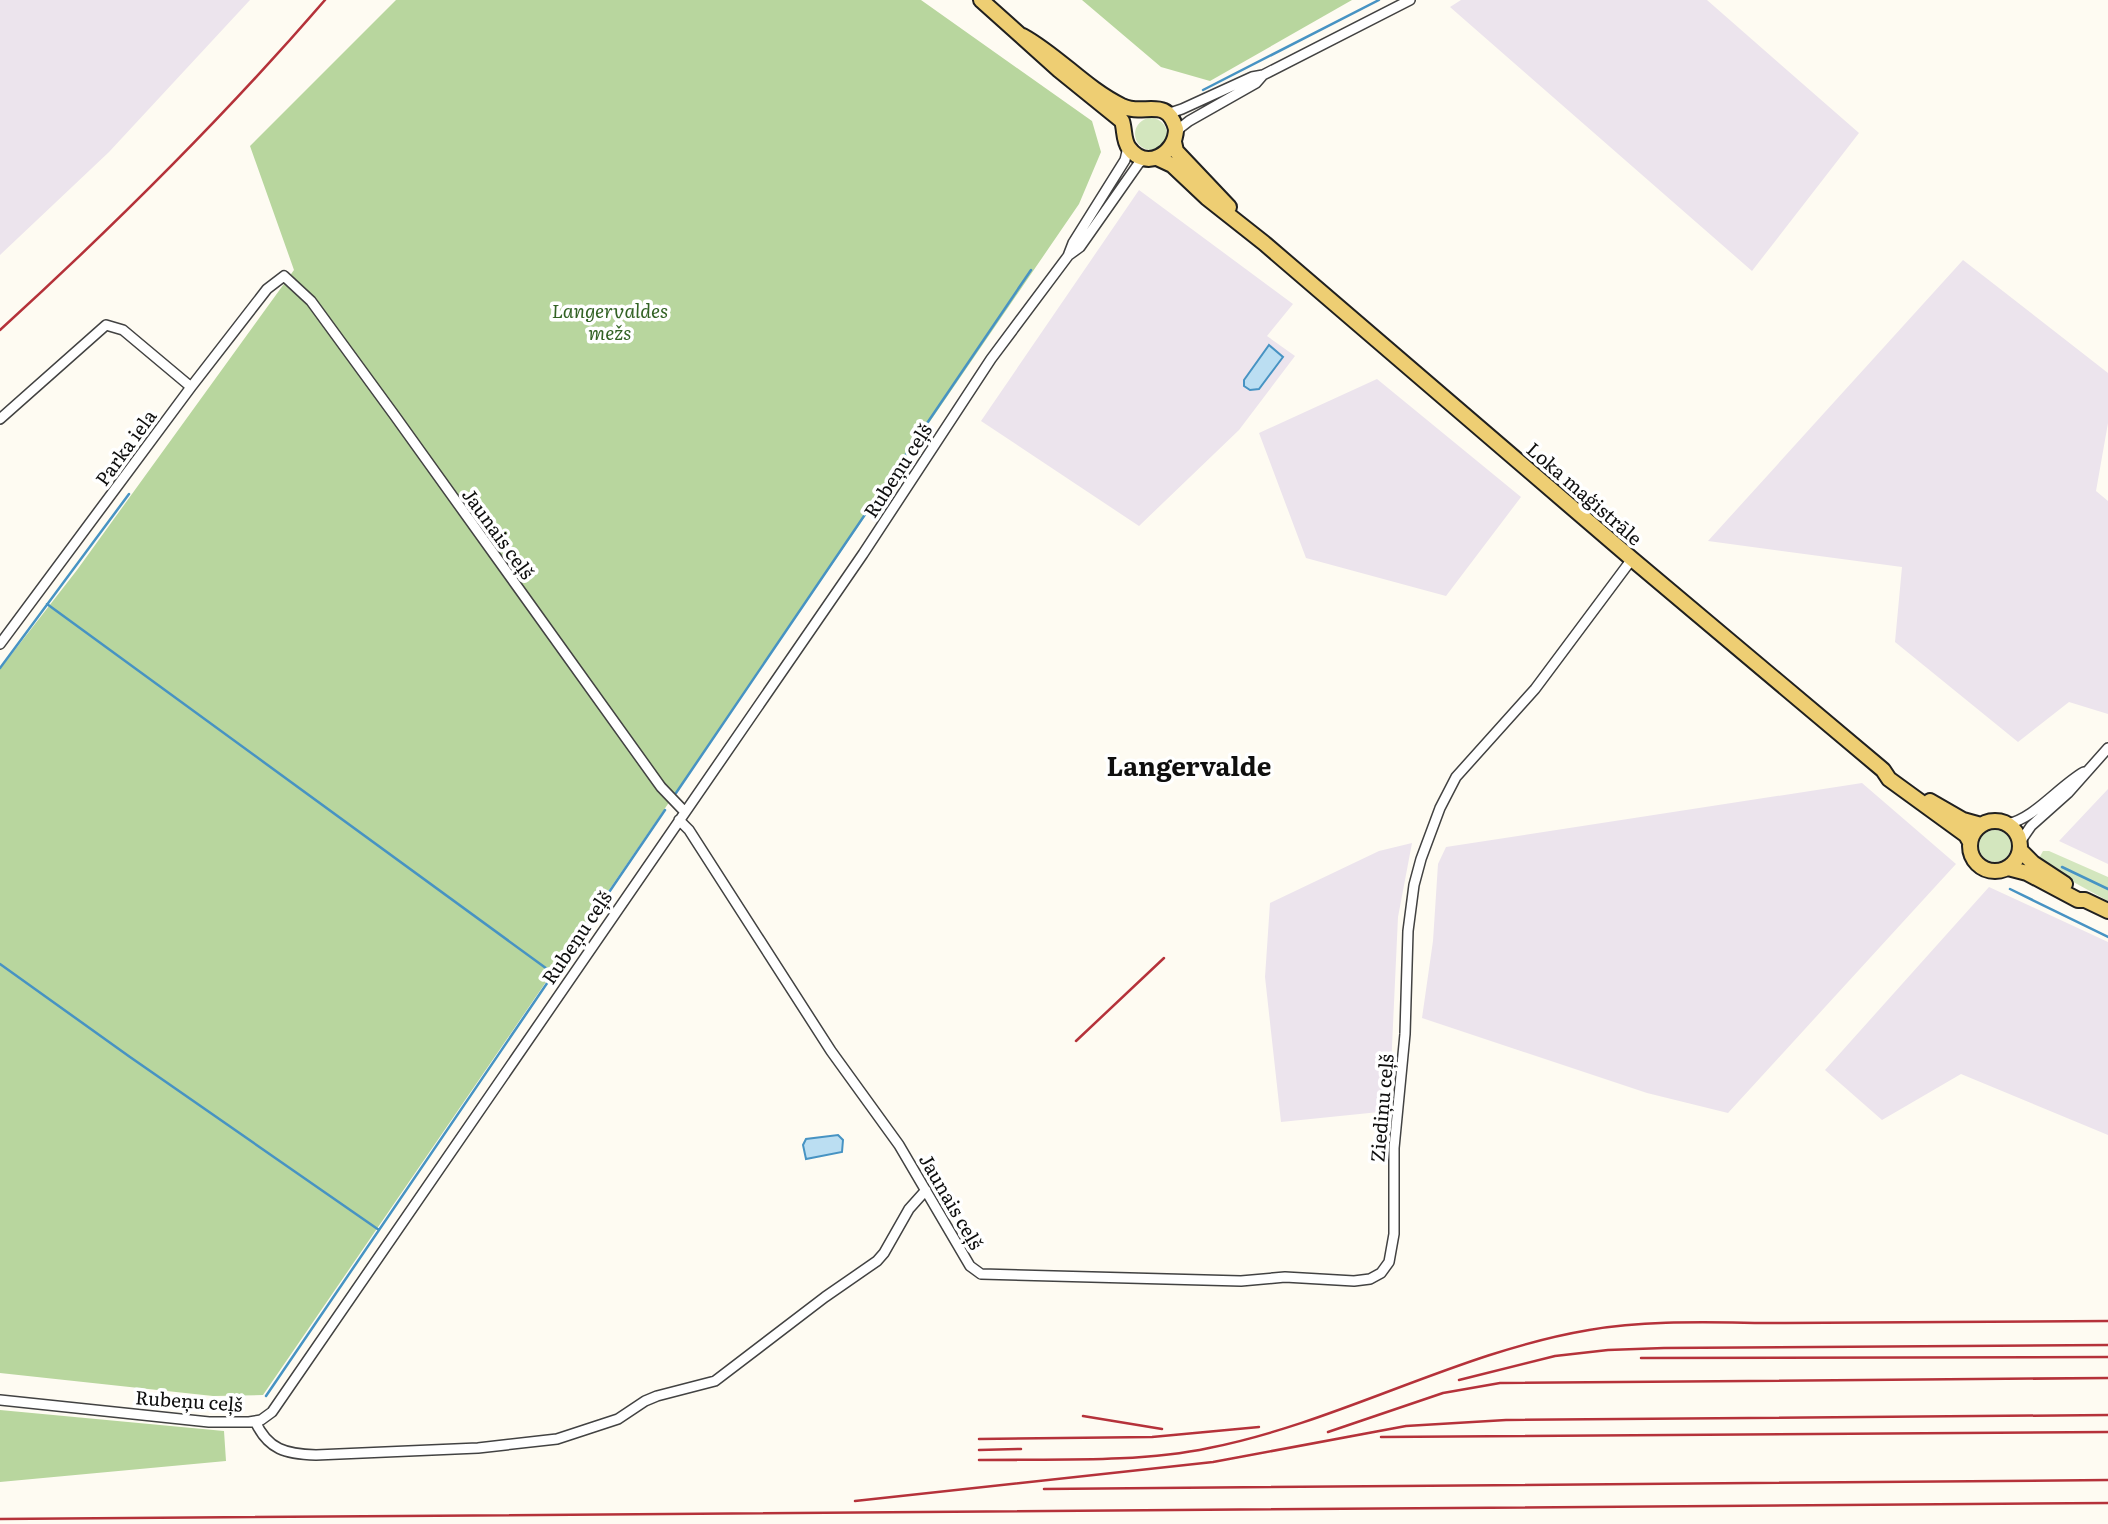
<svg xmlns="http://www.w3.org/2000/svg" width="2108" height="1524" font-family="Literata,serif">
<rect width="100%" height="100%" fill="#fefbf2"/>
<!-- industrial -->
<path fill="#ece4ed" d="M0,0H250L109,152L0,255Z
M1461,0H1707L1859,133L1752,271L1450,7Z
M1139,190L1293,304L1267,336L1295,356L1239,430L1139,526L981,421Z
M1963,260L2108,373V423L2096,491L2108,501V714L2069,702L2018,742L1895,642L1902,567L1708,541Z
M1377,379L1521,497L1446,596L1306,558L1259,433Z
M1862,783L1956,864L1728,1113L1647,1093L1422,1018L1433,941L1438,864L1446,847Z
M2108,789V864L2059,841Z
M1412,843L1398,917L1389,1111L1281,1122L1265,977L1270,903L1379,851Z
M1989,887L2108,942V1135L1961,1074L1882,1120L1825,1070Z"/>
<!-- green -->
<path fill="#d3e6be" d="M1135 134a16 16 0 1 1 32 0a16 16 0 1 1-32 0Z
M1979 846a16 16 0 1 1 32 0a16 16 0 1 1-32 0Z
M2043,851H2049L2108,877V901L2037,862Z"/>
<!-- forest -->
<path fill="#b8d69e" d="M396,0H921L1092,121L1101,152L1079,204L263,1395L213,1396L0,1373V669L77,570L294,270L250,146Z
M1082,0H1352L1210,81L1161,67Z
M0,1410L224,1431L226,1461L0,1482Z"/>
<!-- water -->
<path fill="#bbdef2" stroke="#4793c3" stroke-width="2" d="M1269,345L1283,357L1259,389L1250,390L1244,386V380Z
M838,1135L843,1140L842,1152L806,1159L803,1145L806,1139Z"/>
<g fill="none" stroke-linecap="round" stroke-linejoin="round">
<!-- stream -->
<path stroke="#4793c3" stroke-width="2.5" d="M1203,90L1379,0
M47,604L554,974
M0,668L129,494
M676,793L1031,270
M2062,867L2108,889
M2010,889L2108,937
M0,964L130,1057L379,1230
M266,1396L665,810"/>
<defs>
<path id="street" d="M1167,114L1182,109L1252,77L1263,75L1410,0
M1176,134L1180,128L1189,121L1256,83L1263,75
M1069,255L1080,247L1139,163L1145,158
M0,419L106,325L123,330L191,387
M0,644L191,387L267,289L284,276L311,301L395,416L661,787L684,811
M679,820L689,830L831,1051L899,1145L970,1266L981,1274L1241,1281L1285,1277L1354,1281L1370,1279L1381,1273L1389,1262L1394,1234V1148L1405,1034L1408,931L1414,885L1421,859L1440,808L1456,777L1535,689L1632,559
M2007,824C2034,819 2059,786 2084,772
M2020,842L2031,826L2068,793L2108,748
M0,1400L209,1422H249L261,1420L272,1412L863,554L991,359L1068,256L1073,243L1125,160L1128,147
M255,1421C268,1450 286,1454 316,1455L478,1448L557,1439L618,1419L645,1401L657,1396L715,1381L825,1297L877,1261L884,1253L909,1209L926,1190"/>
<path id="primary" d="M981,0L1059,70L1122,121C1125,130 1123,140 1129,148C1146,171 1176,154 1176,129C1167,95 1143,117 1122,106C1085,88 1059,56 1023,36
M1174,142L1176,151L1229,207
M1157,158L1172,165L1207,198L1264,243L1632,559L1883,770L1889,779L1966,835L1970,842
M1930,801L1963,820L1981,825
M1970 846a25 25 0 1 1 50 0a25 25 0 1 1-50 0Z
M2020,850L2033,863L2065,884
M2008,868L2027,873L2078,900H2085L2108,911"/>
</defs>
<!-- street casing -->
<use href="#street" stroke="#424242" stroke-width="12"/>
<!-- primary casing -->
<use href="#primary" stroke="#202020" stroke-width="18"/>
<!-- street -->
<use href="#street" stroke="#fff" stroke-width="9"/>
<!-- primary -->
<use href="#primary" stroke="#eece73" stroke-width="14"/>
<!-- rail -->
<path stroke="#b5323a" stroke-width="2.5" d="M0,330C114,226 224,117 325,0
M1076,1041L1164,958
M1641,1358L2108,1357
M1459,1380L1555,1356L1608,1350L1664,1348L2108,1345
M1083,1416L1162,1429
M1328,1432L1443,1393L1500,1383L2108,1378
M1381,1437L2108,1432
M979,1439L1152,1437L1259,1427
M979,1450L1021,1449
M979,1460C1052,1459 1139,1463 1209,1448C1340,1422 1458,1352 1589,1330C1653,1319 1720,1323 1785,1323C1893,1322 2000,1322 2108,1321
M1044,1489L2108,1480
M855,1501L1213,1462L1406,1426L1506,1420L2108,1415
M0,1519L2108,1503"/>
</g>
<g text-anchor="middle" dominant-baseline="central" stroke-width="7" stroke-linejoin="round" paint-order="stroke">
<!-- park labels -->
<g font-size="19" font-style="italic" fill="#326224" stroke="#fff">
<text x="610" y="310">Langervaldes<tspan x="610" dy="22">mežs</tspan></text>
</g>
<!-- street labels -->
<g font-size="19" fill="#0f0f0f" stroke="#fff">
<text transform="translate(125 447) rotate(-54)">Parka iela</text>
<text transform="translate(897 470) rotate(-57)">Rubeņu ceļš</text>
<text transform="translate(1585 493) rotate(41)">Loka maģistrāle</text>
<text transform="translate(499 533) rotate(54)">Jaunais ceļš</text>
<text transform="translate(576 937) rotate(-56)">Rubeņu ceļš</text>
<text transform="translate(1381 1108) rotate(-85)">Ziediņu ceļš</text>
<text transform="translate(952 1201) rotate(60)">Jaunais ceļš</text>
<text transform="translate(189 1400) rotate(4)">Rubeņu ceļš</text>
</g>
<!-- district labels -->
<g font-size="26" font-weight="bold" fill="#0f0f0f" stroke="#fff">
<text x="1189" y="764">Langervalde</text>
</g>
</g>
</svg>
